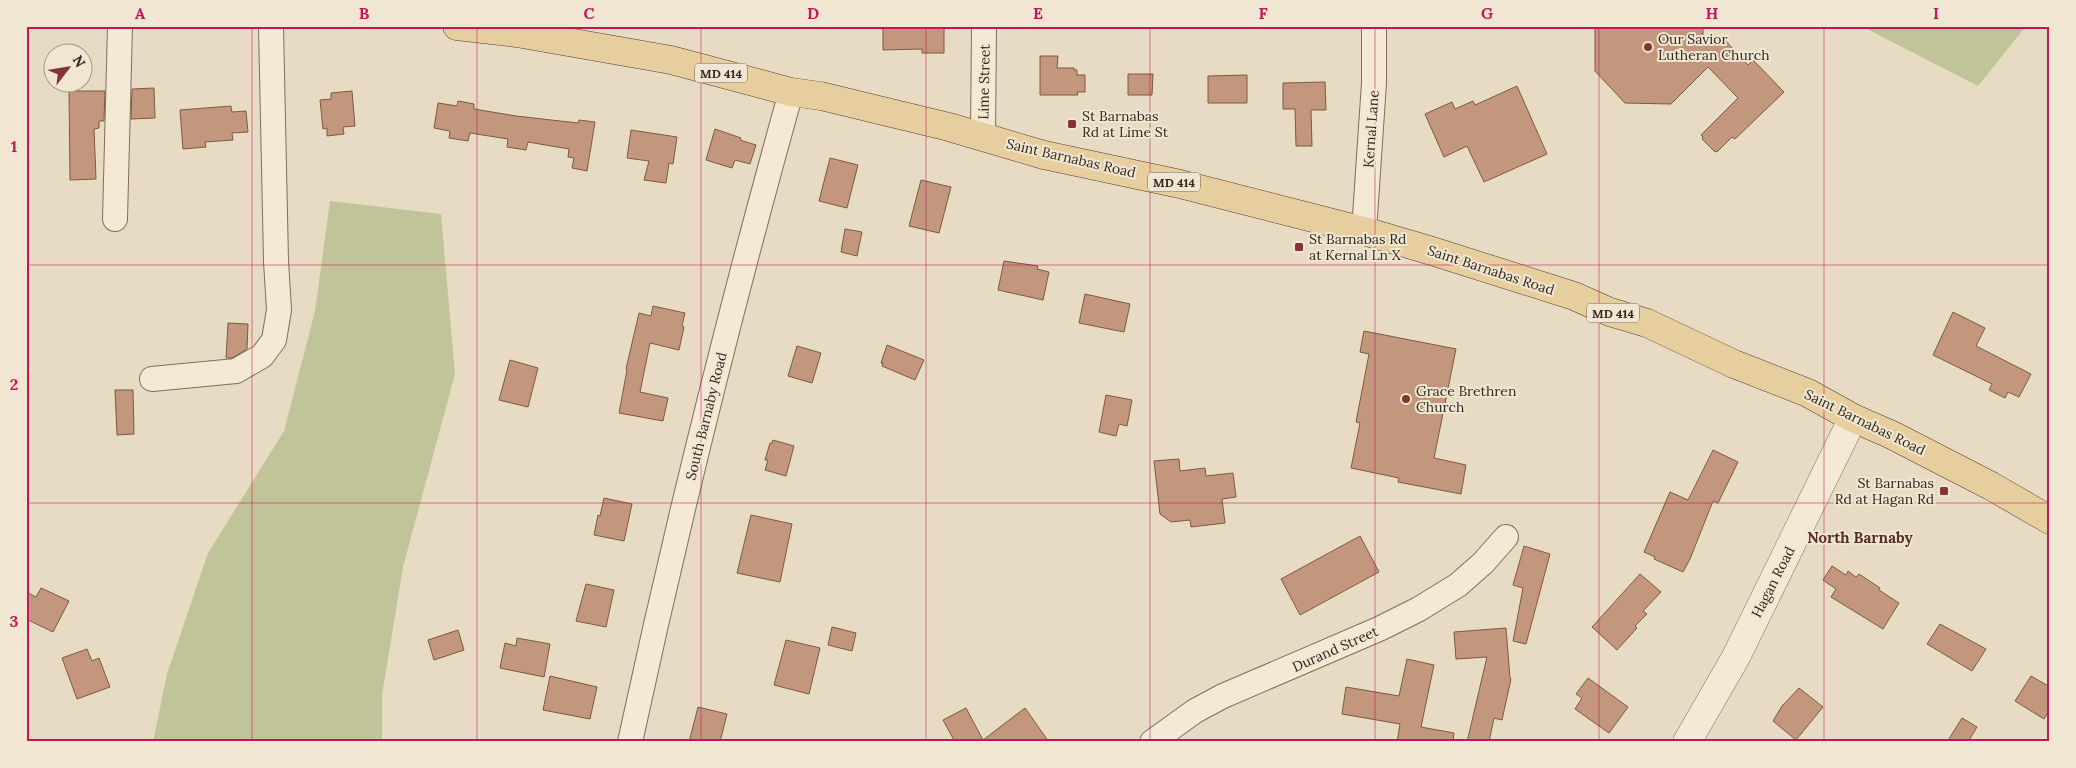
<svg xmlns="http://www.w3.org/2000/svg" width="2076" height="768" font-family="Lora,serif">
<rect width="100%" height="100%" fill="#e8dbc3"/>
<!-- green -->
<path fill="#c1c498" d="M1861,26H2026L1978,86Z
M330,201L441,214L455,374L403,567L382,695V742H153L167,674L208,553L284,431L315,311Z"/>
<!-- building -->
<path fill="#c2977d" stroke="#7c5944" d="M883,26H944V53H922V49L883,50Z
M1595,26H1703V38H1723L1748,65L1753,60L1784,92L1735,139L1732,137L1717,152L1714,151L1702,139L1703,137L1701,135L1738,98L1708,67L1671,104L1625,103L1595,71Z
M1040,56H1058L1057,68H1074V70H1077V75H1085V92H1077L1078,95H1040Z
M1128,74H1153L1152,95H1128Z
M1247,75V103H1208V76Z
M1325,82L1326,110H1311L1312,146H1296L1295,109H1283V83Z
M1517,86L1547,154L1484,182L1467,146L1444,157L1425,114L1452,102L1455,109L1473,101L1475,105Z
M154,88L155,118L131,119L132,89Z
M69,91H105L104,121H99V128L94,129L96,179L70,180Z
M352,91L355,126L343,127L344,134L327,136V128L323,129L320,100L331,99V93Z
M458,101L474,104V109L516,116L578,123L579,120L595,122L587,171L572,168L574,158L568,157L569,149L528,142L526,150L507,147L508,139L470,133L468,141L449,138L450,131L434,128L438,103L457,106Z
M231,106L232,112L246,111L248,132L232,133L233,140L205,142L206,147L183,149L180,110Z
M715,129L741,138L740,140L756,145L750,164L735,160L732,168L706,160Z
M631,130L677,137L673,164L669,163L666,183L644,180L649,161L627,158Z
M830,158L858,165L847,208L819,201Z
M921,180L951,187L939,233L909,226Z
M845,229L862,232L857,256L841,252Z
M1004,261L1038,266L1037,269L1049,272L1043,300L998,290Z
M1085,294L1130,304L1124,332L1079,323Z
M653,306L685,313L682,326L684,327L679,350L650,343L640,392L668,398L663,421L619,413L627,370L626,369L639,313L651,316Z
M1953,312L1985,328L1976,346L2031,374L2019,397L2008,392L2005,398L1989,390L1992,384L1933,355Z
M228,323L248,324L247,349L232,358H226Z
M1364,331L1456,349L1434,458L1466,465L1461,494L1398,482L1399,478L1351,468L1360,423L1356,422L1369,354L1360,352Z
M887,345L924,360L915,380L882,366L883,363H881Z
M797,346L821,353L812,383L788,376Z
M510,360L538,368L528,407L499,400Z
M115,390H133L134,434L117,435Z
M1106,395L1132,400L1127,426L1119,424L1116,436L1099,432Z
M773,440L794,446L786,476L765,470L768,460H765L770,443H772Z
M1713,450L1738,462L1718,503L1713,501L1690,559L1683,572L1654,559L1655,557L1644,552L1670,492L1688,500Z
M1179,459L1180,471L1205,468L1206,476L1233,473L1236,497L1222,499L1225,523L1191,527L1190,520L1171,522L1160,514L1154,461Z
M604,498L632,504L624,541L594,535L598,515L600,516Z
M751,515L792,524L780,582L737,573Z
M1360,536L1379,572L1300,615L1281,579Z
M1524,546L1550,554L1526,644L1513,641L1523,588L1513,585Z
M1832,566L1846,575L1848,571L1856,577L1859,574L1880,588L1879,590L1899,603L1883,629L1831,597L1836,589L1823,580Z
M1640,574L1661,592L1643,611L1647,614L1635,626L1637,628L1617,650L1592,627Z
M586,584L614,590L606,627L576,621Z
M41,588L69,601L53,632L26,619V592L36,597Z
M1940,624L1986,649L1972,671L1927,644Z
M832,627L856,633L852,651L828,645Z
M1506,628L1510,678L1511,679L1502,720L1494,718L1489,742H1467L1487,657L1456,659L1454,632Z
M458,630L464,650L434,660L428,640Z
M517,638L550,644L544,677L500,668L505,643L516,646Z
M786,640L820,648L809,694L774,685Z
M87,649L92,661L99,658L110,687L77,699L62,658Z
M1407,659L1434,665L1421,727L1454,733L1453,742H1397L1400,724L1342,714L1346,687L1399,696Z
M550,676L597,687L590,719L543,710Z
M2031,676L2050,687V709L2044,719L2015,701Z
M1588,678L1628,707L1609,733L1575,709L1582,698L1576,694Z
M1799,688L1823,707L1796,740L1773,721L1782,706Z
M698,707L727,714L720,742H689Z
M966,708L983,740L1025,708L1049,742H955L943,720Z
M1962,718L1977,727L1968,742H1947Z"/>
<g fill="none" stroke-linecap="round" stroke-linejoin="round">
<defs>
<path id="minor" d="M983,137L984,26
M115,219L120,26
M1364,231L1374,83V26
M152,379L236,371L262,356L274,340L279,310L276,261L271,26
M630,742C677,524 731,307 791,92
M1152,742L1195,711L1223,696L1379,629L1419,609L1458,585L1483,563L1506,537"/>
<path id="tertiary" d="M1687,742L1736,657L1853,418"/>
<path id="primary" d="M457,26L517,33L671,60L791,92L821,96L949,127L1044,155L1180,184L1364,231L1432,251L1574,296L1610,312L1647,323L1734,364L1808,393L1853,418L1892,435L1991,486L2050,520"/>
</defs>
<!-- minor casing -->
<use href="#minor" stroke="#806e5c" stroke-width="26"/>
<!-- tertiary casing -->
<use href="#tertiary" stroke="#806e5c" stroke-width="29"/>
<!-- primary casing -->
<use href="#primary" stroke="#4e3d30" stroke-width="29"/>
<!-- minor -->
<use href="#minor" stroke="#f4e9d5" stroke-width="24"/>
<!-- tertiary -->
<use href="#tertiary" stroke="#f4e9d5" stroke-width="28"/>
<!-- primary -->
<use href="#primary" stroke="#e7ce9e" stroke-width="28"/>
</g>
<!-- grid -->
<path fill="none" stroke="#c2185b" stroke-width="1" stroke-opacity="0.55" d="M252,26V742M477,26V742M701,26V742M926,26V742M1150,26V742M1375,26V742M1599,26V742M1824,26V742M26,265H2050M26,503H2050"/>
<!-- markers -->
<g fill="#873336" stroke="#f0e6d1" stroke-width="2">
<circle cx="1648" cy="47" r="5"/>
<rect x="1067" y="119" width="10" height="10" rx="2.5"/>
<rect x="1294" y="242" width="10" height="10" rx="2.5"/>
<circle cx="1406" cy="399" r="5"/>
<rect x="1939" y="486" width="10" height="10" rx="2.5"/>
</g>
<g text-anchor="middle" dominant-baseline="central" stroke-width="4" stroke-linejoin="round" paint-order="stroke">
<!-- shield labels -->
<g fill="#f0e6d1" stroke="#6a6054" stroke-width="1">
<rect x="695" y="63.5" width="52" height="19" rx="4"/>
<rect x="1148" y="172.5" width="52" height="19" rx="4"/>
<rect x="1587" y="303.5" width="52" height="19" rx="4"/>
</g>
<g font-size="12" font-weight="bold" fill="#31271e">
<text x="721" y="73">MD 414</text>
<text x="1174" y="182">MD 414</text>
<text x="1613" y="313">MD 414</text>
</g>
<!-- poi labels -->
<g font-size="14" fill="#31271e" stroke="#f0e6d1" text-anchor="start">
<text x="1658" y="39">Our Savior<tspan x="1658" dy="16">Lutheran Church</tspan></text>
<text x="1082" y="116">St Barnabas<tspan x="1082" dy="16">Rd at Lime St</tspan></text>
<text x="1309" y="239">St Barnabas Rd<tspan x="1309" dy="16">at Kernal Ln X</tspan></text>
<text x="1416" y="391">Grace Brethren<tspan x="1416" dy="16">Church</tspan></text>
<text x="1934" y="483" text-anchor="end">St Barnabas<tspan x="1934" dy="16">Rd at Hagan Rd</tspan></text>
</g>
<!-- street labels -->
<g font-size="14" fill="#31271e" stroke="#f0e6d1">
<text transform="translate(984 82) rotate(-89)">Lime Street</text>
<text transform="translate(1371 129) rotate(-86)">Kernal Lane</text>
<text transform="translate(1071 158) rotate(13)">Saint Barnabas Road</text>
<text transform="translate(1491 270) rotate(18)">Saint Barnabas Road</text>
<text transform="translate(706 416) rotate(-76)">South Barnaby Road</text>
<text transform="translate(1865 422) rotate(26)">Saint Barnabas Road</text>
<text transform="translate(1773 582) rotate(-63)">Hagan Road</text>
<text transform="translate(1335 649) rotate(-24)">Durand Street</text>
</g>
<!-- neighbourhood labels -->
<g font-size="15" font-weight="bold" fill="#592c23" stroke="#f0e6d1">
<text x="1860" y="537">North Barnaby</text>
</g>
</g>
<!-- border -->
<rect width="2076" height="768" fill="none" stroke="#f0e6d1" stroke-width="55"/>
<!-- north arrow -->
<g transform="translate(68 68) rotate(59)"><circle r="24" fill="#f0e6d1" stroke="#a49a89"/>
<path d="M0-4L9 19L0 12L-9 19Z" fill="#873336"/>
<text y="-8" font-size="14" font-weight="bold" text-anchor="middle" fill="#31271e">N</text>
</g>
<rect x="28" y="28" width="2020" height="712" fill="none" stroke="#c2185b" stroke-width="2"/>
<g font-size="16" text-anchor="middle" font-weight="bold" fill="#c2185b">
<text x="140" y="19">A</text>
<text x="364" y="19">B</text>
<text x="589" y="19">C</text>
<text x="813" y="19">D</text>
<text x="1038" y="19">E</text>
<text x="1263" y="19">F</text>
<text x="1487" y="19">G</text>
<text x="1712" y="19">H</text>
<text x="1936" y="19">I</text>
<text x="14" y="152">1</text>
<text x="14" y="390">2</text>
<text x="14" y="627">3</text>
</g>
</svg>
